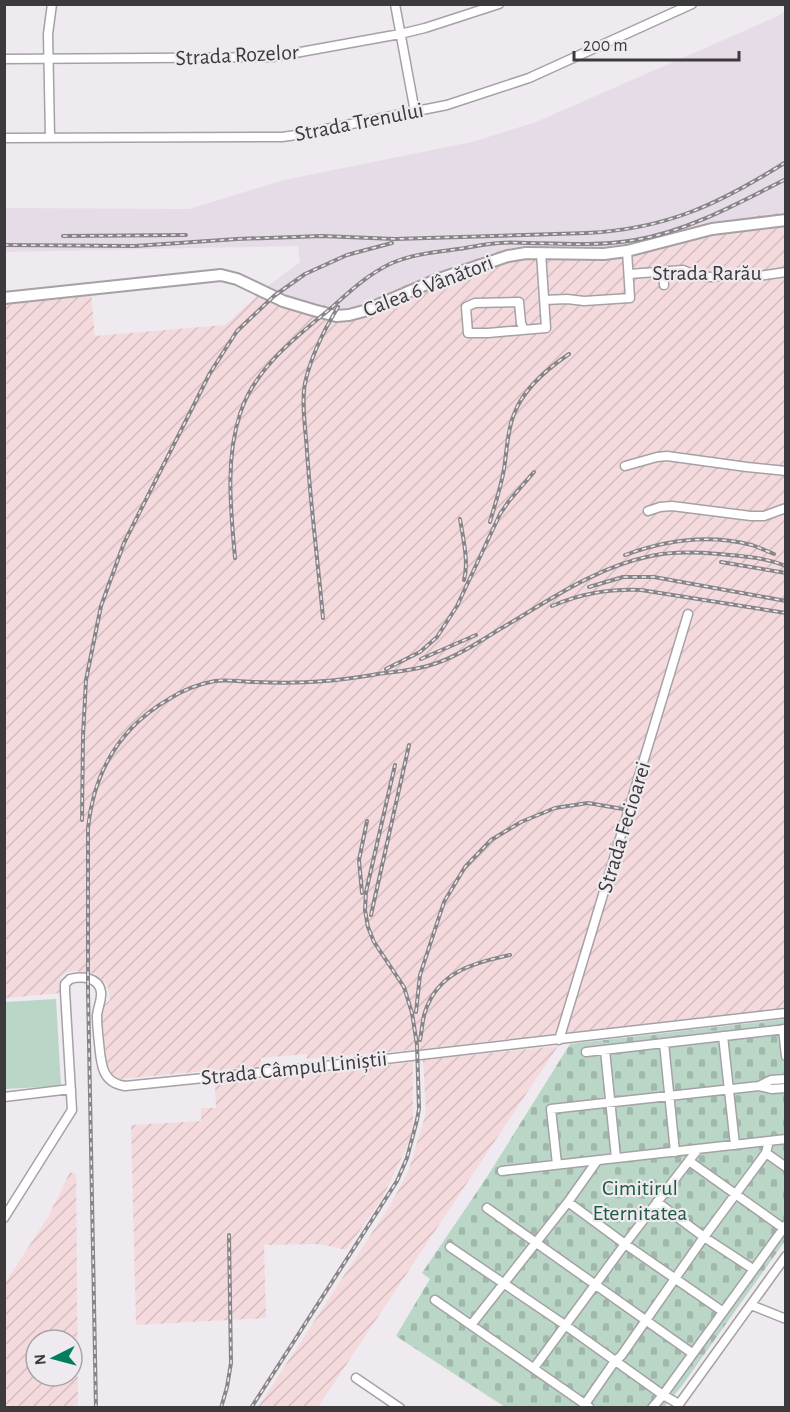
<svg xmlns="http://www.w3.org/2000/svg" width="790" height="1412" font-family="'Alegreya Sans',sans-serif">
<defs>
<pattern id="industrial-furrows" width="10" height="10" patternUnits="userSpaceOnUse" patternTransform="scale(1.5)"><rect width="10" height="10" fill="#f5dadd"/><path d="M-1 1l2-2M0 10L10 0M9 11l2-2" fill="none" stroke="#d3bcbf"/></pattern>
<pattern id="cemetery-stones" width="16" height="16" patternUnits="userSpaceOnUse" patternTransform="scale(1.5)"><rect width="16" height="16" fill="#b9d6c6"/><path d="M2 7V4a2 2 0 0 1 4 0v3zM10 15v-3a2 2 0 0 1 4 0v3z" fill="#a0b8ab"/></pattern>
</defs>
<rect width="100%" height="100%" fill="#eeeaef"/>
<!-- industrial -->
<path fill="url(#industrial-furrows)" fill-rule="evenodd" d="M785,212V1008L422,1049L307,1059L306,1054L261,1058V1066L119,1079L108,1070L101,1018L104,1005L110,1000L107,985L96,974L75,971L65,973L60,979L61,993L5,998L4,305L91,293L95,336L225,325L268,286L293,298L351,307L364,304L411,282L494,252L511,248L619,246L637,243L662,237L700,224L765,214Z
M558,1046L318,1407H258L392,1202L408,1172L426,1113L423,1060Z
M413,1062V1125L409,1142L382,1199L346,1250L320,1244L264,1245L266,1318L136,1325L131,1125L201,1121V1108H216L215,1084Z
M70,1172L76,1174L78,1407H5V1283L48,1217ZM36,1340H72V1376H36Z"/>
<!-- built -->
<path fill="#e6dce7" d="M785,11V212L765,214L700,224L662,237L637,243L619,246L511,248L494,252L411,282L364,304L351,307H336L318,304L293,298L268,286L300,262L298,246L5,252L4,208L189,209L284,180L472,142L536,122L778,16Z"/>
<!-- cemetery -->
<path fill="url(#cemetery-stones)" d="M785,1019V1241L681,1387L664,1407H505L396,1336L430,1279L422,1273L487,1177L570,1044Z"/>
<!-- green -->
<path fill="#b9d6c6" d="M56,999L61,1086L5,1089V1002Z"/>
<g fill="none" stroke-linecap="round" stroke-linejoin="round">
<defs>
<path id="minor" d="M395,4L415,112
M4,59L273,57L400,34L425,28L499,4
M50,137L48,34L52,4
M4,138L282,137L296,135L447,105L529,78L692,4
M663,272L664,285
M629,274L683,270L697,276L711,277L739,275L759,276L786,272
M545,300L567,299L584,301L630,298L627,251
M524,330L521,323L519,302L475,303L466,307L468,333H488L546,328L541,253
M625,466L657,457L667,456L747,467L786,471
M648,511L660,507L672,506L751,516H764L786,508
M783,1029L786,1056
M723,1036L735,1145
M559,1040L688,614
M664,1043L675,1152
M605,1050L616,1158
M586,1052L786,1029
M759,1086L771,1080L786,1079
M4,1097L71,1089
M766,1153L786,1167
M689,1161L783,1228
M557,1164L551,1109L759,1086L772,1089L786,1088
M502,1171L786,1139
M568,1202L625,1244L722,1311
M657,1202L704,1237L753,1269
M487,1208L692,1353
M4,1218L72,1110L65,991V984L70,979C82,976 99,977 101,992C102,999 98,1007 97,1015C97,1024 98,1034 99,1043C101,1062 101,1083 125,1086L324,1066L786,1013
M450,1247L565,1325L663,1395L679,1404
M435,1300L589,1407
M751,1305L786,1319
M471,1325L568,1202L597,1161
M534,1368L625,1244L698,1149
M356,1378L400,1408
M585,1404L615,1361L621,1356L704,1237L766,1153L769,1141
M677,1407L786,1256
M652,1408L663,1395L786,1225"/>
<path id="major" d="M4,298L221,275L237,279L283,301L313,310L336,316L349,315L364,311L436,280L508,256L526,253L604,254L627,251L712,229L786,220"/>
</defs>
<!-- minor casing -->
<use href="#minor" stroke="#a5a1a6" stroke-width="11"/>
<!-- major casing -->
<use href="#major" stroke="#a5a1a6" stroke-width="14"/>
<!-- minor -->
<use href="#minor" stroke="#fff" stroke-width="8"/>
<!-- major -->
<use href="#major" stroke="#fff" stroke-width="10"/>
<defs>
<path id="rail" d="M63,236L186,235
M4,245L135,246L237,239L322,236L395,239L587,233C667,229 719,204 786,162
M460,519C463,538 469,562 464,580
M490,522C495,504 501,487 504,469C507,451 507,431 514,414C524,388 547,369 569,354
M625,555C665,540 710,534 752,545C760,548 767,551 774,554
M235,558C231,511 225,460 240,414C254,369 295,338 330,309C349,292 368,274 392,263C413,254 436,252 458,249C472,247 485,244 499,243C509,242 520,243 531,243C565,244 601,246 635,240C688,231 737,204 786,179
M721,562L786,573
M589,587L623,577H654L786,601
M552,606C582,593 609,589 641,590L786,613
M323,618C318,563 311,508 307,452C306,431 301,404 305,383C311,356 324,330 338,307
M421,659L476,635
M386,669L420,652L437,637L457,606L500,514L509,501L534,472
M82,820L83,736L86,680L101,606L124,543L210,373L237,331L274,296L305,274L347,255L392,243
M362,893L359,860L367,821
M371,915L409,745
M416,1012L420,975L444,902L465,867L491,840L521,822L555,808L588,803L623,809
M420,1040C422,1031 422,1021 425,1012C438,972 473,963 510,955
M96,1408L88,991V828C94,771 119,728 169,699C183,690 199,684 215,681C228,679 243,682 256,682C279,683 302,683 324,681C342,680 360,677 378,674C392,672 406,671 419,668C449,662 474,645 500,629C548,601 596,567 651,556C673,551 696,552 719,554C741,556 764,557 786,566
M221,1408L227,1387L231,1363L229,1235
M251,1408L397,1181L407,1158L417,1120L419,1109L417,1045L412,1013L404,987L374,942L368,927L365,910L366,892L395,765"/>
</defs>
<!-- rail casing -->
<use href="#rail" stroke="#888588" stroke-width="4"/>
<!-- rail -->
<use href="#rail" stroke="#eeeaef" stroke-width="1.5" stroke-dasharray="4.5" stroke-linecap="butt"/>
</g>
<g text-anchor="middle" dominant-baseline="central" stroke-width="4.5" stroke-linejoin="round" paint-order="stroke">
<!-- street labels -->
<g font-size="22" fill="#3c3a3c" stroke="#eeeaef">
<text transform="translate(237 55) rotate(-3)">Strada Rozelor</text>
<text transform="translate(359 122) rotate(-11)">Strada Trenului</text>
<text x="707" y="273">Strada Rarău</text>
<text transform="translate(428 286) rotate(-21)">Calea 6 Vânători</text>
<text transform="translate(624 827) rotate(-73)">Strada Fecioarei</text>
<text transform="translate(294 1068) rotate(-6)">Strada Câmpul Liniștii</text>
</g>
<!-- park labels -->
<g font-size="22" fill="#1c5c41" stroke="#eeeaef">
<text x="640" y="1188">Cimitirul<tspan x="640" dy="25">Eternitatea</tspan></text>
</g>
</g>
<!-- border -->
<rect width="790" height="1412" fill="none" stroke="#3c3a3c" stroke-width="12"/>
<!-- north arrow -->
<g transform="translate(54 1358) rotate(264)"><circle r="28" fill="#eeeaef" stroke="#a7a4a7" stroke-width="1.5"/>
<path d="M0-4.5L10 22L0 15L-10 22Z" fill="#007e5e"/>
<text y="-9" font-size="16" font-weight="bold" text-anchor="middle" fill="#3c3a3c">N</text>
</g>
<!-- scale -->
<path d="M574 51v9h165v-9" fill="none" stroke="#3c3a3c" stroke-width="3"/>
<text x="583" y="51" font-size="18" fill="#3c3a3c" stroke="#eeeaef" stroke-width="4.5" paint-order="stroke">200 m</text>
</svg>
